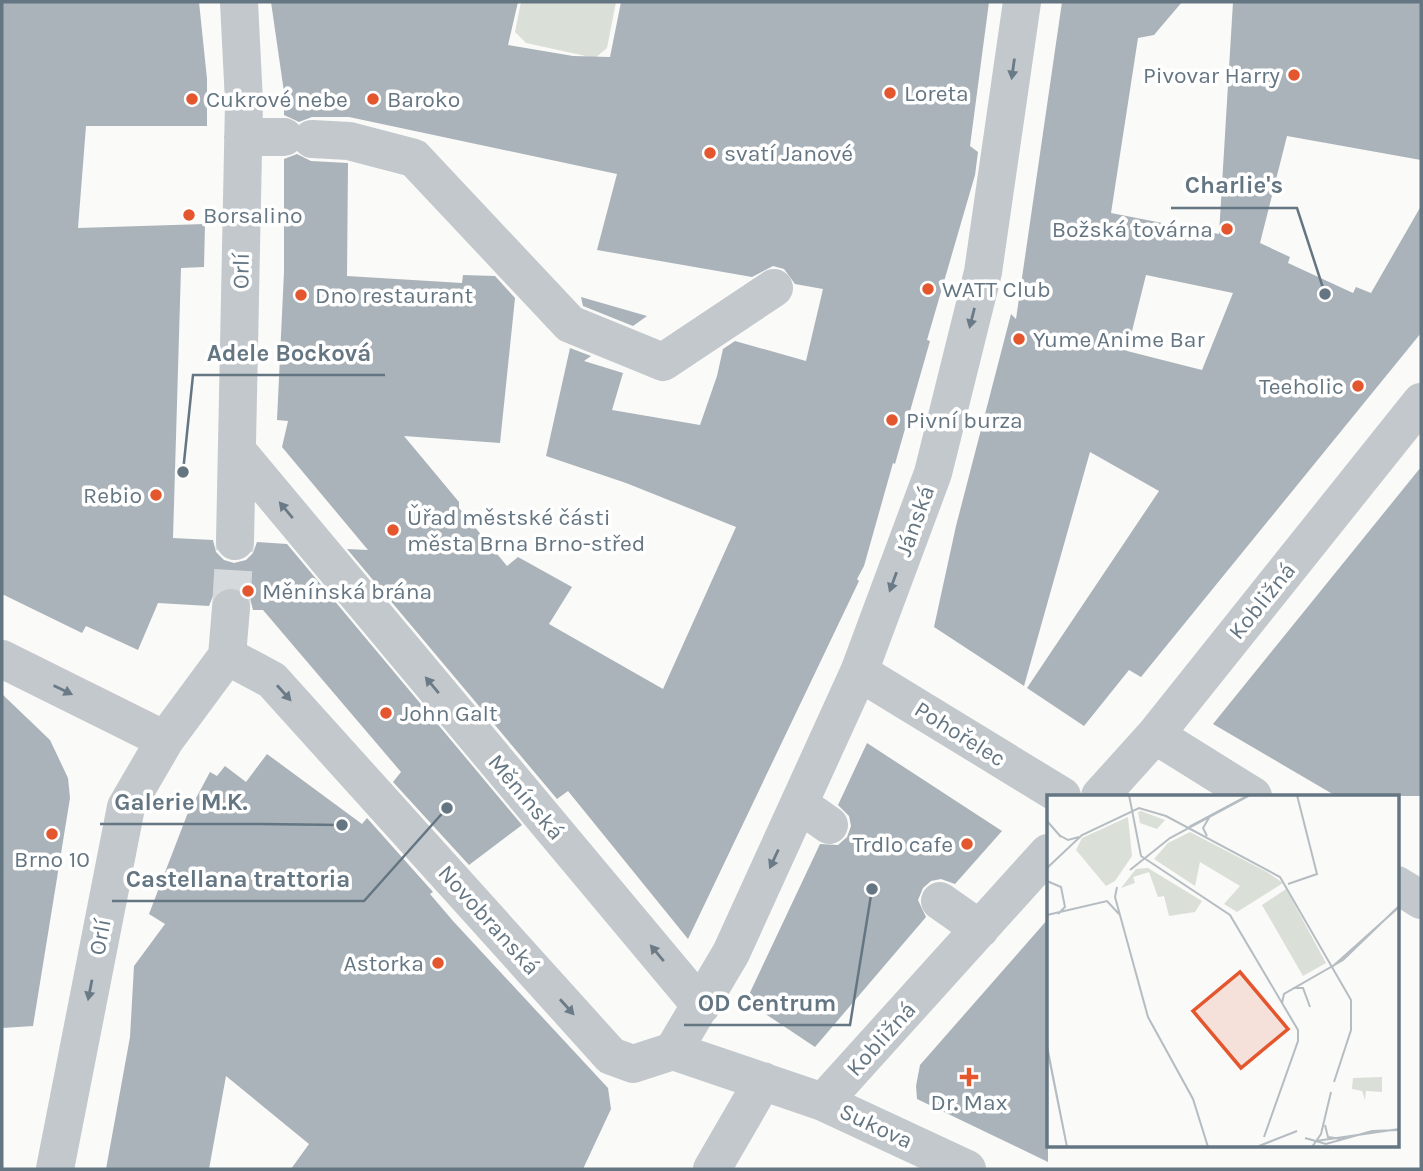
<svg xmlns="http://www.w3.org/2000/svg" width="1423" height="1171" font-family="Karla,sans-serif">
<rect width="100%" height="100%" fill="#fafaf8"/>
<!-- green -->
<path fill="#dadfd7" d="M521,2H616L607,48L595,58L526,43L515,32Z"/>
<!-- building -->
<path fill="#aab3b9" fill-rule="evenodd" d="M2,2H199L207,79V126H86L78,228L205,224L204,267L181,268L173,538L213,540L216,552L224,560L234,563L246,560L253,553L257,542L287,544L522,825L469,865L393,782L401,772L263,610H253L250,598L243,590L232,586L221,589L213,596L209,606L158,603L138,650L86,626L82,633L2,594Z
M271,2H518L508,45L573,56L610,57L621,2H989L970,146L978,152L975,175L927,340L930,341L895,464L893,463L864,566L857,579L859,581L688,939L568,791L557,799L347,549L368,550L282,447L288,421L277,420L284,272V159L297,154L311,161L348,163L347,276L462,283L463,275L495,276L515,298L500,443L404,436L459,502V508L507,566L518,557L572,587L549,624L663,689L736,527L626,483L546,456L570,348L591,356L584,361L623,373L612,410L700,425L717,376L723,349L735,341L806,361L823,289L795,284L784,269L773,266L752,277L597,250L617,174L349,117H312L299,122L284,115V92Z
M1062,2H1182L1154,35L1138,38L1111,213L1219,234L1233,2H1421V160L1287,136L1260,243L1290,257L1288,263L1353,293L1356,287L1371,293L1421,206V333L1141,677L1129,670L1084,726L1027,688L1159,491L1090,452L1024,686L934,627L956,526L1011,314L1016,319ZM1146,275L1233,293L1202,370L1127,351Z
M581,297L647,316L633,326L583,306Z
M1421,467V796H1336L1213,724Z
M2,694L50,740L68,778L70,798L33,1026L2,1028Z
M867,743L1002,831L955,884L941,879L931,881L923,888L918,900L926,917L815,1047L746,1001L820,844L838,845L847,837L851,826L849,816L838,805Z
M267,754L362,824L367,818L433,892L430,894L453,921L608,1088L611,1109L583,1169H291L309,1144L226,1076L209,1169H106L130,1037L134,966L165,924L149,914L187,815L210,772L217,776L225,766L246,782Z
M1048,919V1162L917,1099L916,1086L920,1065Z"/>
<g fill="none" stroke-linecap="round" stroke-linejoin="round">
<!-- minor-tunnel -->
<path stroke="#d5d9db" stroke-width="38" stroke-dasharray="38 19" stroke-linecap="butt" d="M231,608L235,541"/>
<!-- minor -->
<path stroke="#c3c8cc" stroke-width="38" d="M243,137H284
M312,139L349,141L414,158L570,324L663,362L774,288
M238,452L701,1006
M235,541L244,102L239,2
M227,656L272,680L611,1056L633,1064L673,1051
M2,659L165,740
M859,672L1062,796
M1155,735L1253,796
M1100,796L1155,735L1421,402
M799,804L829,825
M1397,885L1421,900
M940,901L980,929
M673,1051L731,953L859,672L933,473L983,272L1022,2
M673,1051L823,1102L967,1169
M823,1102L1048,853
M55,1169L126,807L165,740L227,656L231,608
M712,1169L763,1081"/>
</g>
<!-- one-way arrows -->
<defs><path id="oneway-solid" d="M-6-.8H1V-3.2L6.5 0L1 3.2V.8H-6Z" transform="scale(1.75)"/></defs>
<g fill="#6a7a87">
<use href="#oneway-solid" transform="translate(1013 69) rotate(98)"/>
<use href="#oneway-solid" transform="translate(972 318) rotate(104)"/>
<use href="#oneway-solid" transform="translate(286 510) rotate(-130)"/>
<use href="#oneway-solid" transform="translate(893 582) rotate(110)"/>
<use href="#oneway-solid" transform="translate(432 685) rotate(-130)"/>
<use href="#oneway-solid" transform="translate(63 690) rotate(26)"/>
<use href="#oneway-solid" transform="translate(284 693) rotate(48)"/>
<use href="#oneway-solid" transform="translate(774 859) rotate(115)"/>
<use href="#oneway-solid" transform="translate(657 953) rotate(-130)"/>
<use href="#oneway-solid" transform="translate(90 990) rotate(101)"/>
<use href="#oneway-solid" transform="translate(567 1007) rotate(48)"/>
</g>
<!-- markers -->
<g fill="#e4572e" stroke="#fff" stroke-width="2.5">
<circle cx="1294" cy="75" r="7"/>
<circle cx="890" cy="93" r="7"/>
<circle cx="192" cy="99" r="7"/>
<circle cx="373" cy="99" r="7"/>
<circle cx="710" cy="153" r="7"/>
<circle cx="189" cy="215" r="7"/>
<circle cx="1227" cy="229" r="7"/>
<circle cx="928" cy="289" r="7"/>
<circle cx="301" cy="295" r="7"/>
<circle cx="1019" cy="339" r="7"/>
<circle cx="1358" cy="386" r="7"/>
<circle cx="892" cy="420" r="7"/>
<circle cx="156" cy="495" r="7"/>
<circle cx="393" cy="530" r="7"/>
<circle cx="248" cy="591" r="7"/>
<circle cx="386" cy="713" r="7"/>
<circle cx="52" cy="834" r="7"/>
<circle cx="967" cy="844" r="7"/>
<circle cx="438" cy="963" r="7"/>
<path d="M965.5 1066.5h7v7h7v7h-7v7h-7v-7h-7v-7h7z"/>
</g>
<g text-anchor="middle" dominant-baseline="central" stroke-width="7" stroke-linejoin="round" paint-order="stroke">
<!-- poi labels -->
<g font-size="23" fill="#657683" stroke="#fff" text-anchor="start">
<text x="1280" y="75" text-anchor="end">Pivovar Harry</text>
<text x="904" y="93">Loreta</text>
<text x="206" y="99">Cukrové nebe</text>
<text x="387" y="99">Baroko</text>
<text x="724" y="153">svatí Janové</text>
<text x="203" y="215">Borsalino</text>
<text x="1213" y="229" text-anchor="end">Božská továrna</text>
<text x="942" y="289">WATT Club</text>
<text x="315" y="295">Dno restaurant</text>
<text x="1033" y="339">Yume Anime Bar</text>
<text x="1344" y="386" text-anchor="end">Teeholic</text>
<text x="906" y="420">Pivní burza</text>
<text x="142" y="495" text-anchor="end">Rebio</text>
<text x="407" y="517">Ǔřad městské části<tspan x="407" dy="26">města Brna Brno-střed</tspan></text>
<text x="262" y="591">Měnínská brána</text>
<text x="400" y="713">John Galt</text>
<text x="953" y="844" text-anchor="end">Trdlo cafe</text>
<text x="52" y="859" text-anchor="middle">Brno 10</text>
<text x="424" y="963" text-anchor="end">Astorka</text>
<text x="969" y="1102" text-anchor="middle">Dr. Max</text>
</g>
<!-- street labels -->
<g font-size="23" fill="#657683" stroke="#fff">
<text transform="translate(241 271) rotate(-89)">Orlí</text>
<text transform="translate(915 521) rotate(-70)">Jánská</text>
<text transform="translate(1262 601) rotate(-51)">Kobližná</text>
<text transform="translate(960 734) rotate(32)">Pohořelec</text>
<text transform="translate(526 797) rotate(50)">Měnínská</text>
<text transform="translate(489 920) rotate(48)">Novobranská</text>
<text transform="translate(100 937) rotate(-79)">Orlí</text>
<text transform="translate(881 1039) rotate(-48)">Kobližná</text>
<text transform="translate(876 1126) rotate(25)">Sukova</text>
</g>
</g>
<!-- overview -->
<g transform="translate(1047 795)">
<rect width="352" height="352" fill="#fafaf8"/>
<path d="M91,17L94,16L118,25L110,34L93,28ZM81,22L85,61L68,86L59,91L29,55L35,43ZM143,37L220,77L236,88L190,117L177,109L193,91L153,67L148,91L107,64L121,48ZM101,73L155,106L148,117L122,121L117,101L111,102L102,77L86,82L88,88L74,93L89,74ZM239,94L279,168L256,181L215,110ZM335,282V297L319,296L318,305L315,296L305,294L306,283Z" fill="#dadfd7"/>
<path fill="none" stroke="#b5bdc2" stroke-width="2" d="M82,0L94,61L183,120L251,235V246L217,342M0,26L14,42M142,32L202,0M12,40L21,45L32,42M160,41L156,33L163,21M0,73L35,40L92,13L119,21L233,82L304,205V235L287,287M83,75L123,43L203,0M0,86L14,92L18,112L11,119M241,89L270,79L250,0M70,92L68,102L101,222L146,304L161,352M0,120L60,106L72,119M285,172L352,112M246,193H256L263,212M235,208L237,199L296,165L352,111M0,251L20,352M0,253L20,352M278,330L281,342L295,344M258,343L279,349L325,336L352,335M269,346L352,334M212,351L250,336M265,352L274,339L284,297"/>
<path fill="#e4572e" fill-opacity="0.15" stroke="#e4572e" stroke-width="3.5" d="M193,177L241,234L194,273L146,216Z"/>
<rect width="352" height="352" fill="none" stroke="#657683" stroke-width="3.5"/>
</g>
<!-- callouts -->
<path fill="none" stroke="#657683" stroke-width="2.5" d="M1325 294L1297 208H1171M183 472L193 375H385M342 825L261 824H100M447 808L364 901H112M872 889L850 1025H684"/>
<g fill="#657683" stroke="#fff" stroke-width="2.5">
<circle cx="1325" cy="294" r="7"/>
<circle cx="183" cy="472" r="7"/>
<circle cx="342" cy="825" r="7"/>
<circle cx="447" cy="808" r="7"/>
<circle cx="872" cy="889" r="7"/>
</g>
<g font-size="24" text-anchor="middle" font-weight="bold" fill="#657683" stroke="#fff" stroke-width="7" stroke-linejoin="round" paint-order="stroke">
<text x="1234" y="193">Charlie's</text>
<text x="289" y="361">Adele Bocková</text>
<text x="181" y="810">Galerie M.K.</text>
<text x="238" y="887">Castellana trattoria</text>
<text x="767" y="1011">OD Centrum</text>
</g>
<!-- border -->
<rect width="1423" height="1171" fill="none" stroke="#657683" stroke-width="7"/>
</svg>
